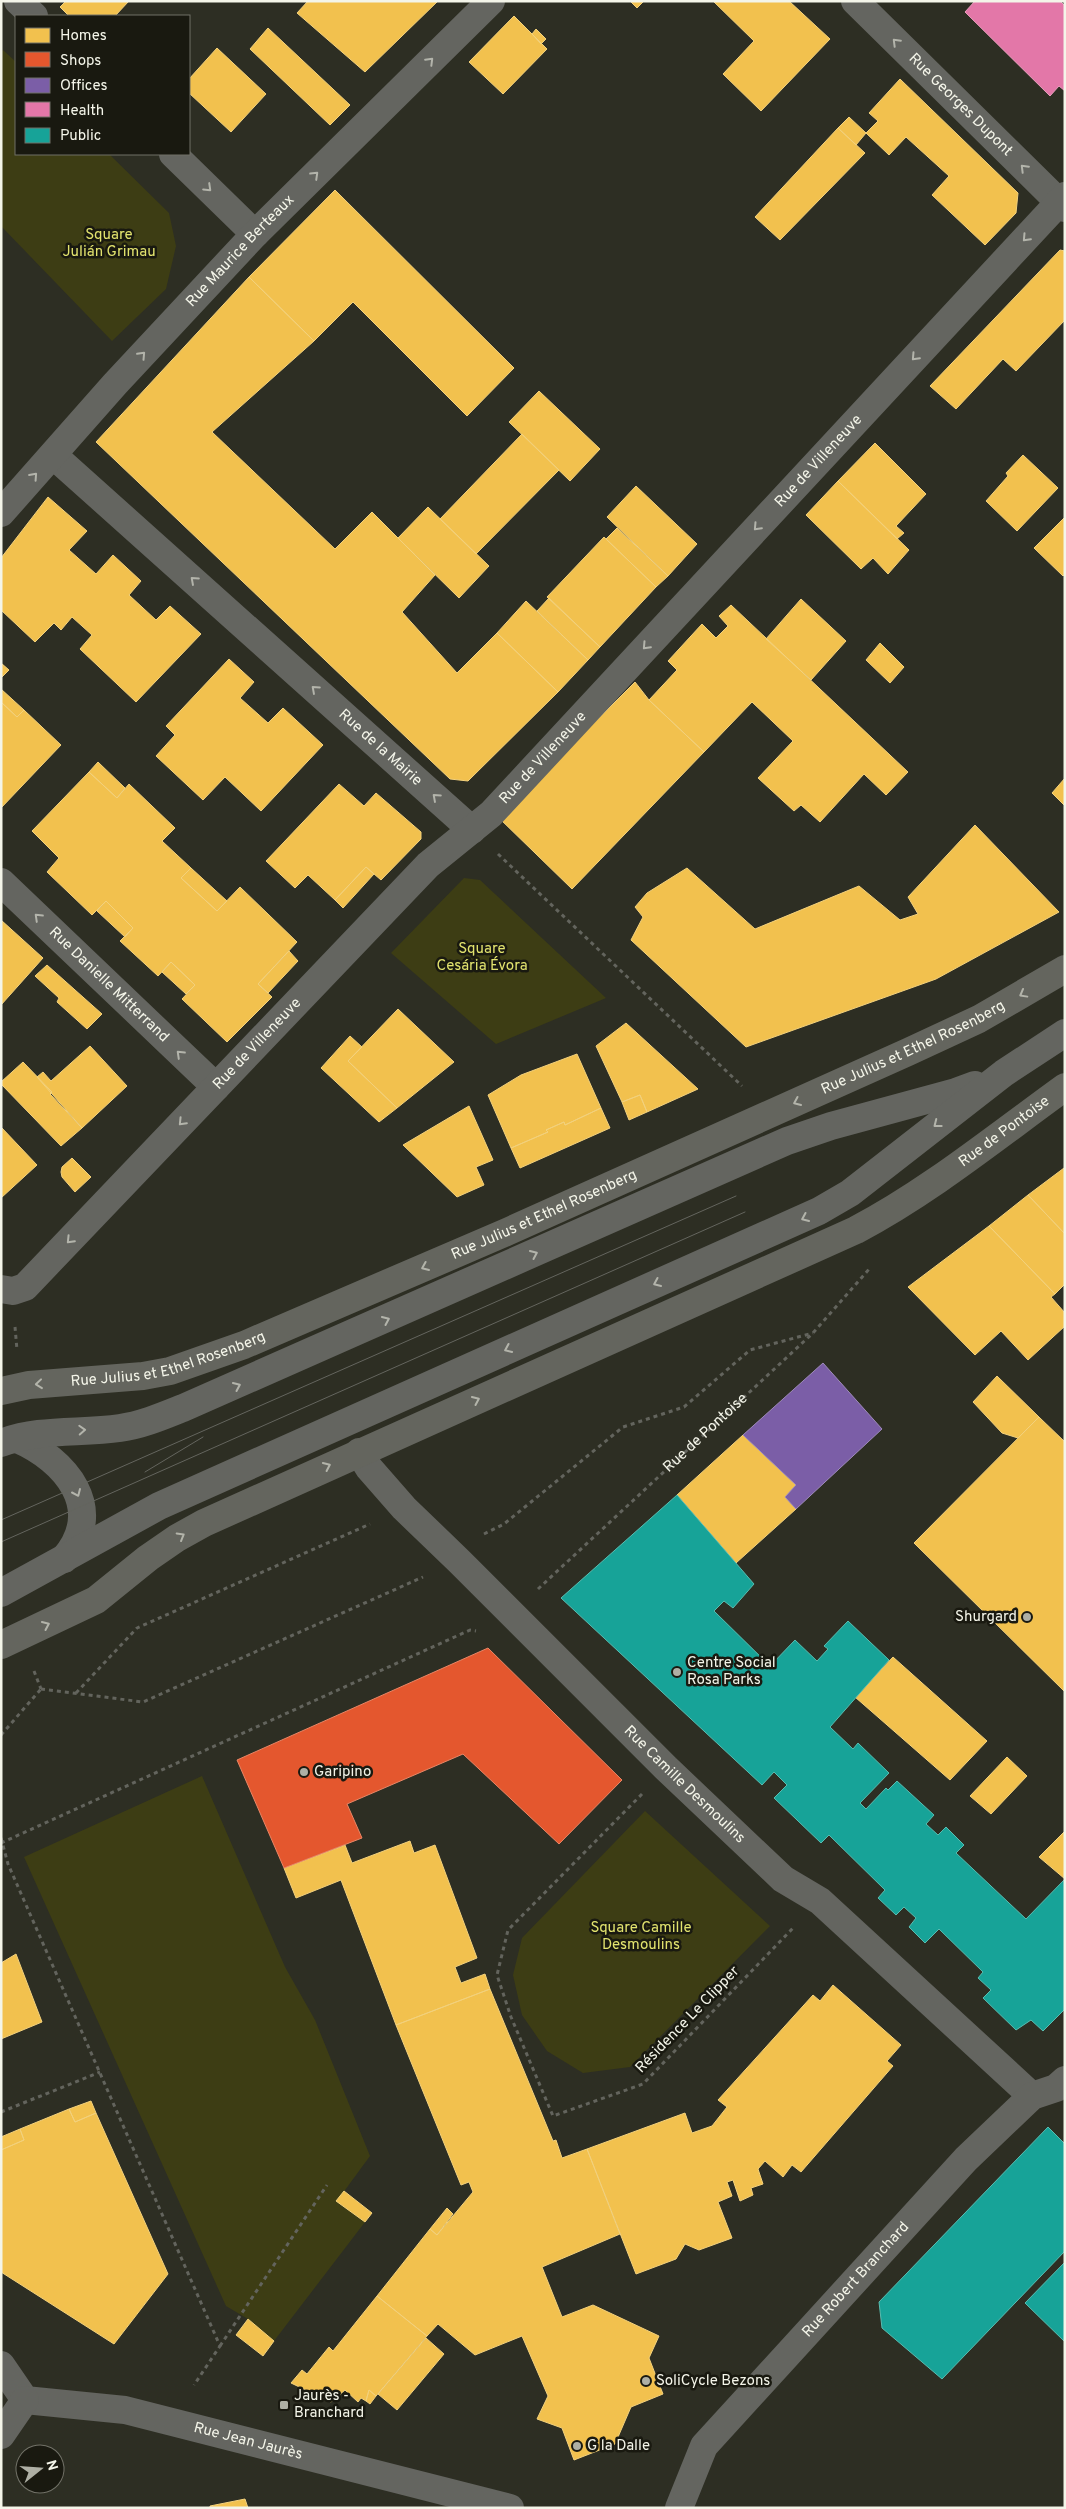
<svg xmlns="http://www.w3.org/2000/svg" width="1066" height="2509" font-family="Overpass,sans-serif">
<rect width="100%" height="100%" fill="#2d2e23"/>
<!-- green -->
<path fill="#3d3d14" d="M3,50L16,62V154H109L169,213L176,246L166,289L112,341L1,226V52Z
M464,878L480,880L606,998L496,1044L391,953Z
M202,1776L285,1967L315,2020L370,2156L337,2201L365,2222L274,2341L248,2319L226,2306L24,1857Z
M645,1811L770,1926L630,2067L583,2073L547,2051L522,2015L513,1975L522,1938Z"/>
<!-- homes -->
<path fill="#f2c14e" stroke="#f3d17c" d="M66,1H129L115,16H69L60,7Z
M308,1H438L365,72L297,13Z
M630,1H644L637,8Z
M713,1H789L830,39L761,111L723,74L754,41Z
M514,16L547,49L503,94L469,62Z
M268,28L350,105L330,125L250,49Z
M536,29L546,39L541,44L532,34Z
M217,48L266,94L231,132L189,93V79Z
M900,79L1018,193L1016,213L985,245L932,195L949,176L906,137L889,155L866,133L878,121L869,113Z
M849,117L866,133L856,145L838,128Z
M838,128L865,153L780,240L755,217Z
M335,190L514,368L467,416L353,302L314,341L249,277Z
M1060,250L1065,251V320L1016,371L1003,359L956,409L930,386Z
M249,277L314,341L212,432L335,549L372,512L435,575L402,612L457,673L497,633L558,692L468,781L450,779L96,442Z
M539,391L600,449L570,481L509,422Z
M522,434L559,470L476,554L440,519Z
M875,443L926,494L896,526L904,533L897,539L838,481Z
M1023,455L1058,488L1017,531L986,501L1008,476L1006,473Z
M838,481L909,550L888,574L873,558L861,569L806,515Z
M636,486L697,544L668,576L607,517Z
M48,497L87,531L69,550L96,574L113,555L141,581L129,595L156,620L170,606L201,634L136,702L80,649L92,635L72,617L61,630L54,623L35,642L1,610V558Z
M428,507L489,566L459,598L398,538Z
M1065,517V574L1063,576L1034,548Z
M617,528L668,576L656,587L606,539Z
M604,537L656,587L600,647L547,597Z
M549,598L600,647L588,660L537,611Z
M801,599L846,641L811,680L766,639Z
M526,601L588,660L558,692L497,633Z
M731,605L908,772L886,795L864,774L820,822L801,805L794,811L758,778L793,741L752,702L704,752L649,700L677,670L668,661L702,624L716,638L728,626L719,616Z
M880,643L904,667L890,683L866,660Z
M229,659L254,682L240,698L268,723L283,708L323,745L261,811L225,777L203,800L156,756L175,735L166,726Z
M1,663L9,670L1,678Z
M635,682L649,700L704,752L572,889L499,818Z
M1,689L24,710L17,717L1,702Z
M1,702L17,717L24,710L61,745L1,808Z
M98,762L125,788L117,798L89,772Z
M89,772L117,798L129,784L175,828L162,841L191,868L181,878L217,911L240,887L297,942L258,984L272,997L227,1042L182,999L195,985L171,962L158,976L120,941L133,928L106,901L92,915L47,872L59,858L32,831Z
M1065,778V806L1052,793Z
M339,784L364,806L376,793L421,832V839L381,880L366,867L335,900L308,875L295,888L266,861Z
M975,825L1059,912L936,979L746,1047L631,940L643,917L635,907L647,893L687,868L755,929L859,886L900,920L918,914L908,897Z
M366,867L374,874L343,908L335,900Z
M191,868L227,901L217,911L181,878Z
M106,901L133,928L125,937L97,911Z
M1,920L43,958L1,1005Z
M289,951L298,961L268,993L258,984Z
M171,962L195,985L186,994L162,972Z
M47,965L102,1014L87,1029L57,1002L59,998L35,976Z
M398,1009L454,1062L397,1108L348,1061Z
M626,1023L698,1089L647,1112L640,1095L622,1102L596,1046Z
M350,1036L362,1047L348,1061L397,1108L379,1122L321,1068Z
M90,1046L127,1086L82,1128L37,1077L43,1072L51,1081Z
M577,1054L601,1108L565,1125L564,1122L546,1130L548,1132L511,1148L488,1095L521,1075Z
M23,1062L52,1092L50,1094L82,1128L61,1146L1,1084V1082Z
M640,1095L647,1112L629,1120L622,1102Z
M469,1106L493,1160L476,1167L484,1185L457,1197L403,1145Z
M601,1108L610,1128L520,1168L511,1148L548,1132L546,1130L564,1122L565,1125Z
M1,1127L37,1165L1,1198Z
M72,1158L91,1177L75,1192L62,1177L61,1172L62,1167Z
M1064,1168L1065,1169V1234L1028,1195Z
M1028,1195L1065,1234V1284L1055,1294L989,1226Z
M989,1226L1055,1294L1051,1297L1065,1313V1326L1028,1360L1001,1331L975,1355L908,1287Z
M997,1376L1039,1417L1018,1438L1002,1433L973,1402Z
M1039,1417L1065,1442V1692L914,1543Z
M743,1435L796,1485L785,1497L796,1509L736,1563L677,1495Z
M893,1657L987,1741L950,1780L855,1697Z
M1007,1757L1027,1776L991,1814L970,1796Z
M1065,1831V1879L1039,1857Z
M410,1841L414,1853L435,1845L477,1958L455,1967L461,1983L485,1974L490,1989L396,2025L341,1880L296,1898L284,1868L345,1845L352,1863Z
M16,1954L42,2022L1,2039V1963Z
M833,1985L901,2045L887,2061L893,2066L801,2172L792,2165L783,2177L765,2161L758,2169L763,2184L751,2188L753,2195L740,2201L733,2180L727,2182L732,2196L718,2202L732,2238L699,2250L685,2244L676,2259L636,2274L587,2149L685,2113L692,2133L712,2126L727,2107L718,2100L813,1995L820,2001Z
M490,1989L553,2141L556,2140L562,2158L587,2149L620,2234L542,2267L562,2317L593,2305L659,2336L649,2358L663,2394L631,2407L615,2444L574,2460L562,2428L537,2419L548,2396L522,2336L475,2355L438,2324L427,2336L377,2296L430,2229L437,2235L473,2192L469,2182L461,2185L396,2025Z
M91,2101L96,2113L75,2122L69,2109Z
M69,2109L75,2122L96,2113L168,2274L114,2344L1,2272V2150L24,2140L20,2129Z
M20,2129L24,2140L1,2150V2137Z
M344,2191L372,2213L365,2222L336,2201Z
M447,2208L453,2214L437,2235L430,2229Z
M377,2296L427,2336L376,2396L369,2390L366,2401L361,2398L358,2402L345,2390L331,2402L291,2383L302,2370L307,2374L329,2347L333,2351Z
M248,2319L274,2341L263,2356L236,2335Z
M426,2338L444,2354L397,2410L378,2394Z
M369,2390L376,2396L370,2404L366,2401Z
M245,2499L248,2508H210V2506Z"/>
<!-- shops -->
<path fill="#e4572e" stroke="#e98666" d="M488,1648L622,1780L559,1844L463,1754L347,1804L362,1838L284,1868L237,1760Z"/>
<!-- offices -->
<path fill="#7b5ea7" stroke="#9f8bbb" d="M823,1363L882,1429L796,1509L785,1497L796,1485L743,1435Z"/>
<!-- health -->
<path fill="#e377a8" stroke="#e89dbc" d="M975,1H1060L1065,6V91L1059,86L1050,96L965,12Z"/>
<!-- public -->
<path fill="#17a398" stroke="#59bcb0" d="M677,1495L754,1584L733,1608L724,1601L714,1611L770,1666L795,1640L817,1661L828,1649L824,1646L848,1621L889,1660L830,1727L853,1749L858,1743L889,1773L860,1803L866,1809L886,1788L888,1790L897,1781L934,1815L926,1824L938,1835L946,1827L964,1845L956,1853L1026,1919L1065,1879V2009L1043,2031L1031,2020L1016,2030L983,1998L991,1990L978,1978L983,1972L939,1929L925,1943L909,1927L916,1918L904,1907L896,1915L878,1898L885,1890L829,1835L821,1843L774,1798L787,1785L774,1772L762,1785L561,1598Z
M1048,2127L1065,2144V2251L942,2379L882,2328L879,2302Z
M1065,2262V2342L1025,2303Z"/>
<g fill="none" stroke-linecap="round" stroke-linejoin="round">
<!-- path -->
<g stroke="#63645d" stroke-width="3" stroke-dasharray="4 4" stroke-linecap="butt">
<path d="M498,854L742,1086"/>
<path d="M15,1327L17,1350"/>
<path d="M484,1534L504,1524L623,1427L684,1407L750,1350L813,1333"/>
<path id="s1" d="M538,1589L813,1333L870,1268"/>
<path d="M34,1671L41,1689"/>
<path d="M41,1689L143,1702L423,1577"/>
<path d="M76,1693L137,1628L370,1524"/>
<path d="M1,1735L41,1689"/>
<path d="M642,1794L508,1930L497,1975L511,2017L553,2116L643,2084L793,1928"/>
<path d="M1,1838L8,1864L220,2346L194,2385"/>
<path d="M1,1843L470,1630L476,1631"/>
<path d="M1,2112L100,2072"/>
<path d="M220,2346L327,2185"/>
</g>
<!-- minor -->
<g stroke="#646560" stroke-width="28">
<path d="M18,1L34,16"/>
<path id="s2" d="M855,1L1065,208"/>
<path d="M173,154L255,234"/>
<path id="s3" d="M53,455L472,830"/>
<path id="s4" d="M1,513L115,384L255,234L491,1"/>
<path id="s5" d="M1,882L216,1087"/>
<path id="s6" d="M1,1289L13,1291L25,1287L428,865L491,814L1065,196"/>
<path d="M17,1439C66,1460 107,1509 64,1559"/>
<path d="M1,1443C40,1428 80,1434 120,1428C142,1425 163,1416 183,1408L787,1141L831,1126L956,1092L975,1085"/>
<path id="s7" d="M359,1452L369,1468L404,1508L460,1562L666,1768L783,1879L820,1901L1032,2096"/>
<path d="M1,1593L159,1506L819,1211L850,1193L1004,1073L1065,1033"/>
<path id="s8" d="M1,2365L25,2400L125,2410L510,2508"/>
<path d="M1,2435L25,2400"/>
<path id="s9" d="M679,2508L704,2446L966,2159L1032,2096L1056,2088L1065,2080"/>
</g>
<!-- major -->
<g stroke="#64655e" stroke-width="28">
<path id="s10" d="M1,1391L29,1385L143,1376L170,1371L244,1345L509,1231L908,1052L979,1019L1065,969"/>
<path id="s11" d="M1,1645L96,1600L148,1558L177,1538L204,1523L856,1230C930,1191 997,1136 1065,1087"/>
</g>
<!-- tram -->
<path stroke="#64655e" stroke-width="1" d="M145,1472L203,1437
M1,1520L736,1196
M1,1542L745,1212"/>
</g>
<!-- one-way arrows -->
<defs><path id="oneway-chevron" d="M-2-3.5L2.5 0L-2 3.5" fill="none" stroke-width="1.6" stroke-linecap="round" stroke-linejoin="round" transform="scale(1.25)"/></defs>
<g stroke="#b3b4ab">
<use href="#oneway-chevron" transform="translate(896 42) rotate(-135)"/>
<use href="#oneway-chevron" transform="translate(430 61) rotate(-45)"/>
<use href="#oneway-chevron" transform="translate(1024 168) rotate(-135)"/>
<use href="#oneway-chevron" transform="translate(315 175) rotate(-44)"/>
<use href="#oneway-chevron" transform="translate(208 188) rotate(44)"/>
<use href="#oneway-chevron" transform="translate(1026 238) rotate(133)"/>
<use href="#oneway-chevron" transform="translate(142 355) rotate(-47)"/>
<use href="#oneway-chevron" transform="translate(915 357) rotate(133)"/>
<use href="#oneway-chevron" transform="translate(34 476) rotate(-48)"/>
<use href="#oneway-chevron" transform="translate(757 527) rotate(133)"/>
<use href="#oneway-chevron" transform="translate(194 580) rotate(-138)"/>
<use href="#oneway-chevron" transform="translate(646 646) rotate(133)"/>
<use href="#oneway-chevron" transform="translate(315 689) rotate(-138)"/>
<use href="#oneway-chevron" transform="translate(436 797) rotate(-138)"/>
<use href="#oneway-chevron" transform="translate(38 917) rotate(-136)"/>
<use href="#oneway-chevron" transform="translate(180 1054) rotate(-136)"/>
<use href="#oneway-chevron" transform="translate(182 1122) rotate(134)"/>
<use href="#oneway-chevron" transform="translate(937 1124) rotate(142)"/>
<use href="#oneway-chevron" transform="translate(805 1218) rotate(156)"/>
<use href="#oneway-chevron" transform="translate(70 1240) rotate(134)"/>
<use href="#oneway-chevron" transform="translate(534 1254) rotate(-24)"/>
<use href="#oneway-chevron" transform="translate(657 1283) rotate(156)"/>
<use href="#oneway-chevron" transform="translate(386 1320) rotate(-24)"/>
<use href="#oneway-chevron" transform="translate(508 1349) rotate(156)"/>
<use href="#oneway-chevron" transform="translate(237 1386) rotate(-24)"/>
<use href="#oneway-chevron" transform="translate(82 1430) rotate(-3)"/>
<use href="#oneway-chevron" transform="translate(77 1493) rotate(66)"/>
</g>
<g stroke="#b3b4aa">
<use href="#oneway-chevron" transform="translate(1023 994) rotate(151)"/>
<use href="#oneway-chevron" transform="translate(797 1102) rotate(156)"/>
<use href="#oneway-chevron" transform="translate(425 1267) rotate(157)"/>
<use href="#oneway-chevron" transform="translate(39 1384) rotate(174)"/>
<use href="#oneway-chevron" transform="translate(476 1400) rotate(-24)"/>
<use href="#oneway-chevron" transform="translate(327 1466) rotate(-25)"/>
<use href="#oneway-chevron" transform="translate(181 1536) rotate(-30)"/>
<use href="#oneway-chevron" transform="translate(46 1625) rotate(-24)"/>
</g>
<!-- markers -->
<g fill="#aeafa4" stroke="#191910" stroke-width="2">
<circle cx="1027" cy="1617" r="5"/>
<circle cx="677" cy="1672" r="5"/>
<circle cx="304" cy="1772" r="5"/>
<circle cx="646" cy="2381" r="5"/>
<rect x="279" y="2400" width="10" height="10" rx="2.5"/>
<circle cx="577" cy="2446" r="5"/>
</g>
<g text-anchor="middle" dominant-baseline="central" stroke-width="5" stroke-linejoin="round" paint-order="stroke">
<!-- street labels -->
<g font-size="15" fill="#f4f5e9" stroke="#191910">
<text stroke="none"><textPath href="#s2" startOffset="148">Rue Georges Dupont</textPath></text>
<text stroke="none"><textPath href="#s4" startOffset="355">Rue Maurice Berteaux</textPath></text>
<text stroke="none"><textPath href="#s6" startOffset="1171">Rue de Villeneuve</textPath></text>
<text stroke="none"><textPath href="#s3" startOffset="439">Rue de la Mairie</textPath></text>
<text stroke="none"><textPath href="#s6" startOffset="766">Rue de Villeneuve</textPath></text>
<text stroke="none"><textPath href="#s5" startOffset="149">Rue Danielle Mitterrand</textPath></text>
<text stroke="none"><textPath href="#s6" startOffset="361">Rue de Villeneuve</textPath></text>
<text stroke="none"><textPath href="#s10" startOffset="981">Rue Julius et Ethel Rosenberg</textPath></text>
<text stroke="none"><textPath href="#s11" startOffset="1131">Rue de Pontoise</textPath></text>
<text stroke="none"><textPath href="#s10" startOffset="576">Rue Julius et Ethel Rosenberg</textPath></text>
<text stroke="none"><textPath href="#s10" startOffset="171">Rue Julius et Ethel Rosenberg</textPath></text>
<text stroke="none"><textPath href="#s1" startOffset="229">Rue de Pontoise</textPath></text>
<text stroke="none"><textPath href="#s7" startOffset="466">Rue Camille Desmoulins</textPath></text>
<text transform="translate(688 2020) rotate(-46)">Résidence Le Clipper</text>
<text stroke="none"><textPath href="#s9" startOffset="292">Rue Robert Branchard</textPath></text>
<text stroke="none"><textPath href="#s8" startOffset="270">Rue Jean Jaurès</textPath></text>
</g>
<!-- park labels -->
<g font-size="15" fill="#e2e36e" stroke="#191910">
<text x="109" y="235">Square<tspan x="109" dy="17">Julián Grimau</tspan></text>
<text x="482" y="949">Square<tspan x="482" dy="17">Cesária Évora</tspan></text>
<text x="641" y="1928">Square Camille<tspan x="641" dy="17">Desmoulins</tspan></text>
</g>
<!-- poi labels -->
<g font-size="15" fill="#f4f5e9" stroke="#191910" text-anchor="start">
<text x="1017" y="1617" text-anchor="end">Shurgard</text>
<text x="687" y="1663">Centre Social<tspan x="687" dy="17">Rosa Parks</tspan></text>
<text x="314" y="1772">Garipino</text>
<text x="656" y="2381">SoliCycle Bezons</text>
<text x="294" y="2396">Jaurès -<tspan x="294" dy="17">Branchard</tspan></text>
<text x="587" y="2446">G la Dalle</text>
</g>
</g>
<!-- border -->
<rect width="1066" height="2509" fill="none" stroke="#f4f5e9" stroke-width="5"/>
<!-- legend -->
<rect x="15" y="15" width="175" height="140" fill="#191910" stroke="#717167"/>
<rect x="25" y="28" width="25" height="15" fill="#f2c14e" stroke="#717167"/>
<text x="60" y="40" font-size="15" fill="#f4f5e9">Homes</text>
<rect x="25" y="52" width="25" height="15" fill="#e4572e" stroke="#717167"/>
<text x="60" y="65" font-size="15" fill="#f4f5e9">Shops</text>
<rect x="25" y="78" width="25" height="15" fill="#7b5ea7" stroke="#717167"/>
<text x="60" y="90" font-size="15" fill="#f4f5e9">Offices</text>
<rect x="25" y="102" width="25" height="15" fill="#e377a8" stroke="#717167"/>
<text x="60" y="115" font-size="15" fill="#f4f5e9">Health</text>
<rect x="25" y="128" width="25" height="15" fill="#17a398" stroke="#717167"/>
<text x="60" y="140" font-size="15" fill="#f4f5e9">Public</text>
<!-- north arrow -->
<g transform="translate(40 2469) rotate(73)"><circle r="24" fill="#191910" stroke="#717167"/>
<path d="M0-4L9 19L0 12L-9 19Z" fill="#aeafa4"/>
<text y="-8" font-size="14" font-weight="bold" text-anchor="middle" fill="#f4f5e9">N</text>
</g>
</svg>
